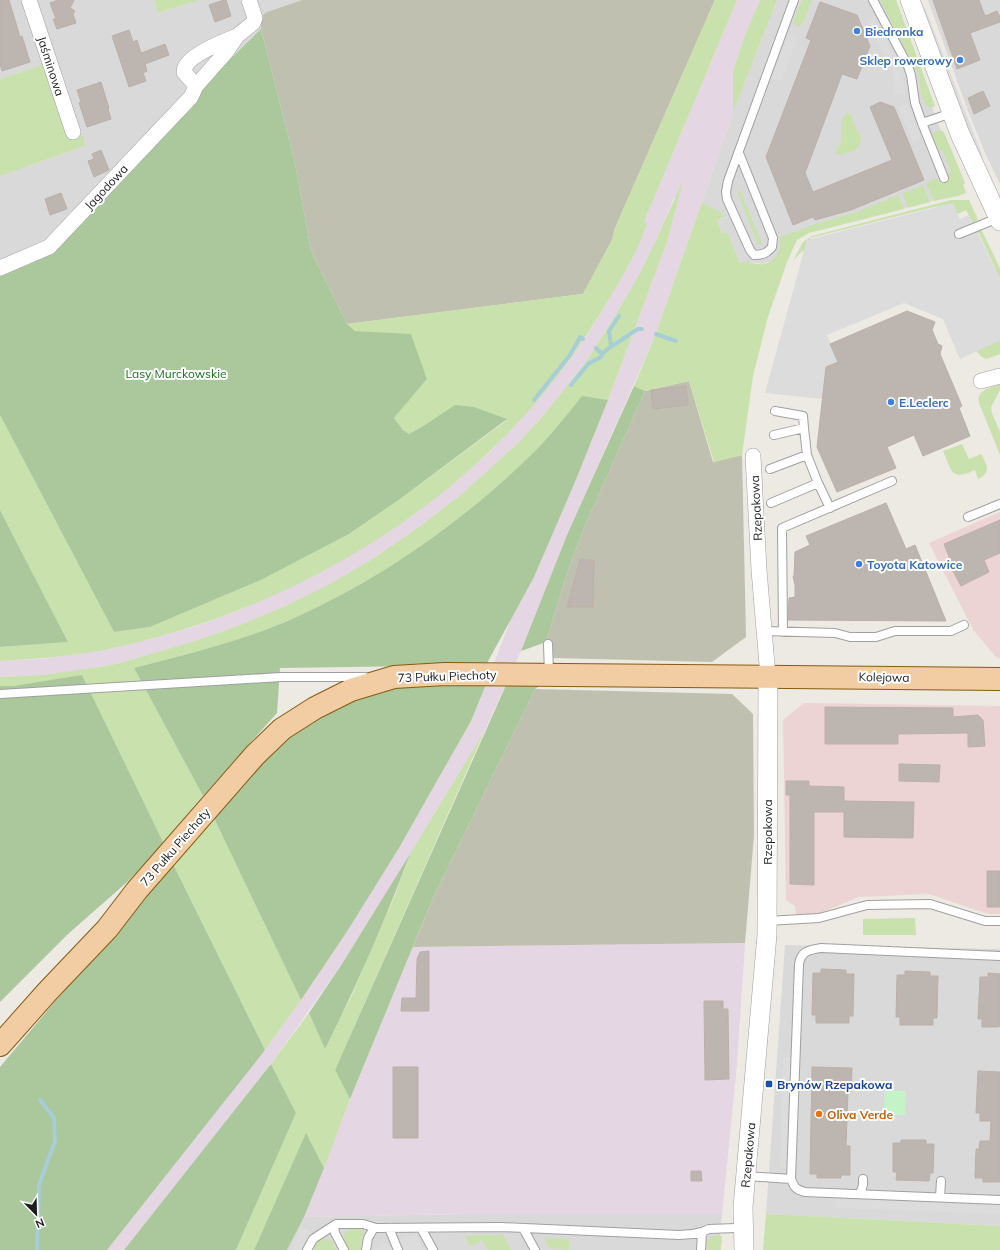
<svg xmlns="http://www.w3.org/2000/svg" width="1000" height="1250" font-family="Mulish,sans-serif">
<rect width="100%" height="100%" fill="#ede9e3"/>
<!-- residential -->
<path fill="#dad9d9" d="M0,0H154L158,13L199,0H302L267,12L261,20V29L213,76L91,207L0,273V176L85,146L69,139L43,66L0,79Z
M777,0H896L934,113L966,192L878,215L799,234L787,262L772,261L762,264L751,262L740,263L727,232L722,233L717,220L725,217L702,202L733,113Z
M928,0H1000V184L986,155L968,111Z
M785,945L1000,949V1226L766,1214Z
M468,1214H722L718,1250H287L304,1217Z"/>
<!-- commercial -->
<path fill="#ecd4d4" d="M1000,512V659L996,657L974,631L929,543Z
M804,703L1000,706V914H988L929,894L859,897L815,915H796L795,906L786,900L783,720Z"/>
<!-- industrial -->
<path fill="#e5d6e3" d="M737,0H760L745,35L733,71V113L655,336L567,535L521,651L485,730L388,891L342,964L271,1064L124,1250H107L227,1098L301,1000L348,930L399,848L471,721L487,682L512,616L534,577L575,482L608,400L667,242L678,200L674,198L657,238L640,273L612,321L586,362L543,416L517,444L464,492L419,527L374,558L326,586L287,605L245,623L198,640L120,663L78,671L43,675L0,677V661L41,659L98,651L151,639L193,627L240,610L366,546L412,516L455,482L490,452L533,405L568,362L588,334L628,267L647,225L644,222Z
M745,943L737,1064L722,1214H468L304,1217L350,1099L413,947Z"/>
<!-- construction -->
<path fill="#c0c0b0" d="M302,0H715L615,228L612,240L583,294L347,324L311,251L295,163L261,29V20L263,15L267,12Z
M689,381L713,462L742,455L746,637L712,662L553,658L546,642L567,573L584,528L645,391Z
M535,689L732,694L753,714L754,835L745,943L413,947L433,898Z"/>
<!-- grass -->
<path fill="#c9e2ad" d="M154,0H199L158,13Z
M715,0H737L644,222L647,224C636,256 618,284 601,312C494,492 301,611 99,651C66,657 33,659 0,661V647L68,642L0,510V415L114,632L150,627L261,580L349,534L400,499L507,420L425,425L409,434L403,430L394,418L427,379L411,335L355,331L347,324L583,294L612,240L615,228Z
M760,0H777L733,113V71L745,35Z
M802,0H812L803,24L799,26L793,23Z
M880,0H896L935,106L930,108L925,104L921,93L919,76Z
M43,65L69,139L83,135L85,146L0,176V79Z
M847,113L851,114L854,124L861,137V141L856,150L842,155L836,153C836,148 840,146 841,141C843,130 837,121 847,113Z
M939,130L944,132L965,183L963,185L966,193L958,196L934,201L926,183L938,178L940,183L949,180L947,175L951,172L943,151L938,150L932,137L933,133Z
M684,178L667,242L608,400L582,397C568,413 554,431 539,447C468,518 384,578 292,619C242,641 187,654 134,668L203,796L164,844L82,676L13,686H0V677L43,675L100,667L120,663L198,640L245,623L287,605L326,586L374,558L419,527L464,492L517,444L543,416L586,362L612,321L640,273L657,238Z
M923,185L930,202L908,208L902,194Z
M740,190L762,244L758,245L737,192Z
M898,195L904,209L809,233L797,240L787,262L768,317L753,376L742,455L714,462L689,381L645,391L634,386L655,336L702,202L726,216L717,220L722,233L727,232L740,263C749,260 750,263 758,264C774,266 782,251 780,237L815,224L857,212Z
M951,200H969L978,220L965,227L972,221L966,210L958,214L954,213L952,204L934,207L810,238L812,248L801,252L793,261L803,242L812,236Z
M980,230L982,231L1000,268V279L979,233L969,235Z
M1000,340V354L986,359L982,357L976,351V341L980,349Z
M1000,384V390L991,407L992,413L1000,432V455L979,403C976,390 990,388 1000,384Z
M962,444L969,459L981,454C987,465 992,472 978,479L975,470C951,481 952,472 943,451Z
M485,730L335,1070L350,1099L324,1168L306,1134L254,1250H236L296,1113L271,1064L309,1013L325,1048L350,999L395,895L410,854Z
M212,814L301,1000L265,1050L172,862Z
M915,918L916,935H863V919Z
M766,1214L1000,1226V1250H763Z
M351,1229H360L364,1232L360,1247L361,1250H349C345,1242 339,1233 351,1229Z
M503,1235L511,1250H488L482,1240L470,1247L465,1236Z
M717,1235L722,1236L721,1250H707V1241L712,1236Z
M544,1238L569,1239V1250L549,1248Z
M323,1239L332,1240L336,1250H314L318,1241Z"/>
<!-- forest -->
<path fill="#aac89c" d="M261,29L295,163L311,251L347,324L355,331L411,334L427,379L394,418L403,430L409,434L425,425L455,405L474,407L507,419L400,499L349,534L261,580L150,627L114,632L0,415V273L46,254L213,76Z
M634,386L645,391L584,528L567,573L546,642L521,651L567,535Z
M582,396L608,400L575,482L534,577L486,665L280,668L277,713L203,796L134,668C187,654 242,641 292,619C384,578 468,518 539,447C554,431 568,413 582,396Z
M0,510L68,642L0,647Z
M82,675L164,844L126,883L68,934L0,1002V686H13Z
M487,682L471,721L399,848L348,930L301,1000L212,814L273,751L290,737L329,712L354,701L400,687Z
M507,683H543L535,689L433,898L350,1099L335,1070Z
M410,854C385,921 357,985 325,1049L309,1013L342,964Z
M172,862L265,1050L107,1250H0V1067Z
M271,1064L296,1113L236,1250H124Z
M306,1133L324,1168L304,1217L287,1250H254Z"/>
<!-- park -->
<path fill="#c3f3c6" d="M885,1090L906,1091L905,1115H884Z"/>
<!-- parking -->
<path fill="#dcdcdc" d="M925,8L983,157L978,159L921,9Z
M875,17L903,71L905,94H895L893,72L867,21Z
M789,34L798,37L781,82L772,78Z
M907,102L921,138L913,142L898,106Z
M953,203L960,219L969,215L1000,279V340L960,359L943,319L904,303L827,335L838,362L826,368L823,399L765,393L807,240Z
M783,1057H792L790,1169H780Z
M836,1199L1000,1205V1214L835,1208Z
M300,1228L311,1232L304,1250H292Z
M416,1235L424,1250H373L387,1241L389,1246L407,1237L409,1239Z"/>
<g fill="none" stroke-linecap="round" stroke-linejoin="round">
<!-- stream -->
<path stroke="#a7cdd6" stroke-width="4" d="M656,334L676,341
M611,345L609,331L619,316
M596,348L602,354
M571,385L588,364L601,357C604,349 612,347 618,342C625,338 631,333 638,329H642
M534,400L570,355L580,337L583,339
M37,1250L39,1185L55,1141L54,1118L40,1100"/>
</g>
<!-- building -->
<path fill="#bdb5b0" stroke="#bdb0a7" d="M0,0H9L20,37L22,36L30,62L2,71L0,64Z
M58,0H74L70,8L75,11L73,14L76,23L57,29L53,19H56L50,3Z
M224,0H226L231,16L215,22L209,5Z
M933,0H979L985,16L997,11L1000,17V22L970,33L980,60L957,69Z
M820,2L857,15L870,46L857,79L842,74L805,173L813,192L892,160L870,107L880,102L894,107L924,180L851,210L815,220L813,217L793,225L766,157L811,40L806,38Z
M129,30L133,42L137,40L141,53L165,44L169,55L145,64L147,71L143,73L146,81L129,87L112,36Z
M101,82L109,108L108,109L111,119L87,127L79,103L81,102L77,90Z
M983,91L990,106L974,114L968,98Z
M101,150L109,170L94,177L88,161L94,159L92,154Z
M61,193L67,209L50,215L45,199Z
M907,311L935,322L932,330L938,344L942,346L940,354L962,406L959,408L970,436L923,456L914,435L887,447L896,468L837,492L817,447L826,367L838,362L830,344Z
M686,386L688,405L653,409L651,390Z
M886,503L906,549L915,545L946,621L788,620L789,598L795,597V585L793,576H794L795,552L810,545L806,536Z
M1000,520V553L984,560L989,572L961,586L949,564L951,562L944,544Z
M580,560H594L593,607H567Z
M825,707L953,708V717L978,715L983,720L985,746L968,747V733L898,734V744H825Z
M899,764L940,765L939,782L899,781Z
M786,781H809V786L844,787V801L914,802L913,838L844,837V812H814V885L790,884V795H786Z
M987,871H1000V907H987Z
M429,951V1011H401L402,998H416L417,959L420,952Z
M821,969L846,970V974H854L853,1016H849V1023H816V1015H812L813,973H821Z
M905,971L930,972V976H938L937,1018H933V1025H900V1017H896L897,975H905Z
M988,973L1000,974V1026L998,1027H982V1019H978L980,977H988Z
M704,1001H723V1009H728L729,1079L705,1080Z
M393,1067H418V1138H393Z
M812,1067L852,1068L851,1092H848L846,1146H850V1175H841V1178H817V1174H810Z
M978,1071L1000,1072V1182H983V1178H975L976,1149H979L980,1141H990L991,1121H980V1113H976Z
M901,1140H926V1144H934L933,1173H930L929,1181L896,1180L897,1172H893V1143H901Z
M691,1171H701L702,1181H691Z"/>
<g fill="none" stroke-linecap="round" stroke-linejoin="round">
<defs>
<path id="service" d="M873,0L908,66L911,75L915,103L922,123
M739,153L773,238L772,247C767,253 763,255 754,255L750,250L727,199L726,192L728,181L794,0
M944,178L922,123L952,113
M959,234L998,218
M775,411L803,416L804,428
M774,435L804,428L807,455
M770,469L807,455L818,483
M771,503L818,483L830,508
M968,517L1000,504
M764,631L835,633L850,637H876L895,631H951L964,625
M783,632L782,528L892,481
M548,644L549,674
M0,694L281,677H365
M767,921L819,918L867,905L930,904L985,921H1000
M1000,956L821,948C809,950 801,951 799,964L791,1179C794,1187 796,1190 805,1192L1000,1200
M746,1176L791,1179
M860,1194L863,1185V1179
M940,1197L941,1181
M334,1226L335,1233L344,1250
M389,1228L398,1250
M421,1228L433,1250
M523,1228L535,1250
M307,1250L313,1239L336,1224H363L376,1228L501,1227L679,1235L693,1234L702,1232L709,1229L736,1228
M366,1250L368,1238L374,1228
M701,1250L702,1232"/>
<path id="minor" d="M29,0L73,132
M196,86L184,72C184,56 225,41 237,36
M0,268L49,247L191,97L196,86L226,52L237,36L253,23L255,18L249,0
M981,381L1000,376
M753,456L759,570L768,677"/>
<path id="tertiary" d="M910,0L960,134L1000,221
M744,1250L743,1207L767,935L768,677"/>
<path id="primary" d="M0,1045L48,991L107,929L137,890L255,755L282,729L315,708L351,690L394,677L445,674L1000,679"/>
</defs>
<!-- service casing -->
<use href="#service" stroke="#a0a0a0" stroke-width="10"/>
<!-- minor casing -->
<use href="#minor" stroke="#a0a0a0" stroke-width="16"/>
<!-- tertiary casing -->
<use href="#tertiary" stroke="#a0a0a0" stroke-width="20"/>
<!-- primary casing -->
<use href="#primary" stroke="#865b0f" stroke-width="24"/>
<!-- service -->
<use href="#service" stroke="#fff" stroke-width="8"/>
<!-- minor -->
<use href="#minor" stroke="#fff" stroke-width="15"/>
<!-- tertiary -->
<use href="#tertiary" stroke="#fff" stroke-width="19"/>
<!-- primary -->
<use href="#primary" stroke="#f2cda3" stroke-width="22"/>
</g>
<!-- markers -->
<g fill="#3f7fe0" stroke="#fff" stroke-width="1.5">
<circle cx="857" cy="31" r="4"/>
<circle cx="960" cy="60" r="4"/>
<circle cx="891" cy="402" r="4"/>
<circle cx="859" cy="564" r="4"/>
</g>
<rect fill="#1a4fb4" stroke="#fff" stroke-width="1.5" x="765" y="1080" width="8" height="8" rx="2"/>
<circle fill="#e8710a" stroke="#fff" stroke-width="1.5" cx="819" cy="1114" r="4"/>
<g text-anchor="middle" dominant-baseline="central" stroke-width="4" stroke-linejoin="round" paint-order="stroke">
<!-- shop labels -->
<g font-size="12" font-weight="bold" fill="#366cbe" stroke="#fff" text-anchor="start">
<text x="865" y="31">Biedronka</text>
<text x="952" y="60" text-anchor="end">Sklep rowerowy</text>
<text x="899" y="402">E.Leclerc</text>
<text x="867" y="564">Toyota Katowice</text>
</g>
<!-- street labels -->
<g font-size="12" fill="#1c1c1c" stroke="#fff">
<text transform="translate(51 66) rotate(72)">Jaśminowa</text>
<text transform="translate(106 187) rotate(-47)">Jagodowa</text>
<text transform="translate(756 508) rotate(-93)">Rzepakowa</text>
<text transform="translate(447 676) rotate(-2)">73 Pułku Piechoty</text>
<text transform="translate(884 677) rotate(1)">Kolejowa</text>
<text transform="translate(767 832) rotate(-90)">Rzepakowa</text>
<text transform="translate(175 847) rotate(-49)">73 Pułku Piechoty</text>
<text transform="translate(748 1155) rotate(-85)">Rzepakowa</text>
</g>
<!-- park labels -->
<g font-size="12" fill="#166f1b" stroke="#fff">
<text x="176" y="373">Lasy Murckowskie</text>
</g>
<!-- transit labels -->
<g font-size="12" font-weight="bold" fill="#164399" stroke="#fff" text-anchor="start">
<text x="777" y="1084">Brynów Rzepakowa</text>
</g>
<!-- food labels -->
<g font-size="12" font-weight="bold" fill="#c56008" stroke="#fff" text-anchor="start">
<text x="827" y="1114">Oliva Verde</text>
</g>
</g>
<!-- north arrow -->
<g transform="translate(36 1214) rotate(157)" stroke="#ffffff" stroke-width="3" paint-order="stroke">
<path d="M0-3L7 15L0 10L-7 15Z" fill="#1c1c1c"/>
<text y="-6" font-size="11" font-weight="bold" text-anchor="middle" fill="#1c1c1c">N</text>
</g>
</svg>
